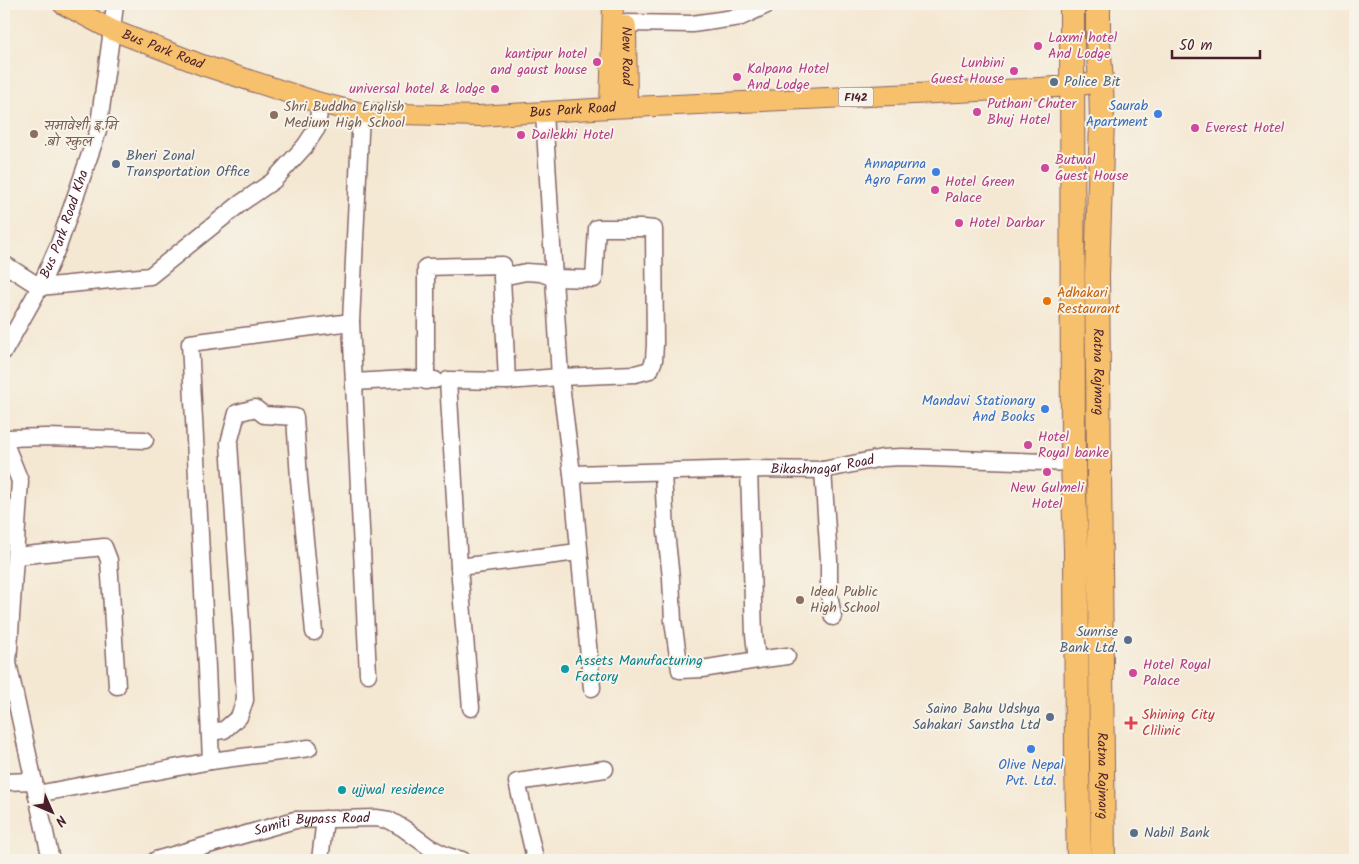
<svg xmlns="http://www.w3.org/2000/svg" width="1359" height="864" font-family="Kalam,'Playpen Sans Deva',sans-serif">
<rect width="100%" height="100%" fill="#f7f3e8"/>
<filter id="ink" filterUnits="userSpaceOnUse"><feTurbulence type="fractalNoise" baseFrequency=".02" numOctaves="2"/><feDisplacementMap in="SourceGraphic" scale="10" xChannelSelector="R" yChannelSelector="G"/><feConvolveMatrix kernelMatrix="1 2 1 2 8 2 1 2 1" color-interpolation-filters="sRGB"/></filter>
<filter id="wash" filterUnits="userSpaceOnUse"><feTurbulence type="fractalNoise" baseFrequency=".0096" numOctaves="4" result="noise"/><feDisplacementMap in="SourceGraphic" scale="20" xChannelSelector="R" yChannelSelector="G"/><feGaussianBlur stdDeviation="1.12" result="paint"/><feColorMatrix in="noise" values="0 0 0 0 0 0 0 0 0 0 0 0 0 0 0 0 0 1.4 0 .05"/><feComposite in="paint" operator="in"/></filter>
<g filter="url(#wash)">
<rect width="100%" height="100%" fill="#f4e8d3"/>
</g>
<g filter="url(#ink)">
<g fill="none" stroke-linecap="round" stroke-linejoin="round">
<defs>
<g id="minor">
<path d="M626,23L692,24L741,17L769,4"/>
<path d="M361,113L351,322L368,674"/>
<path d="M544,113L560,377L572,474L592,688"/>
<path d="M4,264L40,287L150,276L241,203L273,181L305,146L317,128L320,103"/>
<path d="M502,277L507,381"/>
<path id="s1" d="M4,351L40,287L59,244L98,131L112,30L115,4"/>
<path d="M426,381V267L503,265L502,277L526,272L541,273L554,278L594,279L597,228H644L654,229L655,344L654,360L650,370L635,374L560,377L507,381L448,380L459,567L578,552"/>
<path d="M354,382L406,379L435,380"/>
<path d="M4,438L47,437L145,440"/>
<path d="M4,441L20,481L8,663L51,860"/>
<path d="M823,470L829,560V594L833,617"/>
<path d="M663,472L666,532L671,578L673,621L680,670L702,669L757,660L754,635L749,469"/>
<path id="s2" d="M572,474L749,469L823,470L882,458L902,457L1073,463"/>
<path d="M16,556L104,547L109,560L117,686"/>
<path d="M459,567L471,708"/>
<path d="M757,660L787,656"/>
<path d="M210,732L224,730L239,717L245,700L242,636L229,443L237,413L255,408L264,415L295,417L299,479L314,632"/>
<path d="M211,761L207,668L190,343L351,322"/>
<path d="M4,782L34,781"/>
<path d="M37,794L211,761L309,748"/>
<path id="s3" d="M156,860L295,820L376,818L389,820L403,828L429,847L447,856L462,860"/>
<path d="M320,860L325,819"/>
<path d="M533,860L534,854L517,782L605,769"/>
</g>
<g id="major">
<path id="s4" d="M63,4L112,30L202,65L320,103L361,113L479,116L610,108L1023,89L1072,86L1101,82"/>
<path id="s5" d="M626,26L627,107"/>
<path d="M610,108L613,4"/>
</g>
<g id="highway">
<path d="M1072,4L1073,463L1076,549L1077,765L1079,860"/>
<path id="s6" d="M1098,4V41L1101,82L1102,121L1097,275L1103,860"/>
</g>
</defs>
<!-- minor casing -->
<use href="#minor" stroke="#866566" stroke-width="19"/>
<!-- major casing -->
<use href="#major" stroke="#866566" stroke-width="22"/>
<!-- highway casing -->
<use href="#highway" stroke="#866566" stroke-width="26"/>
<!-- minor -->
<use href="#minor" stroke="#fff" stroke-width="16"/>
<!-- major -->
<use href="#major" stroke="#f7c06c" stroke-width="20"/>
<!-- highway -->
<use href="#highway" stroke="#f7c06c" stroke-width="24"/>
</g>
</g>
<!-- markers -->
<g fill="#d1479c" stroke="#f7f3e8" stroke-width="2">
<circle cx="1038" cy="46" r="5"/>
<circle cx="597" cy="62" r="5"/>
<circle cx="1014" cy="71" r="5"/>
<circle cx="737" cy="77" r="5"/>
<circle cx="495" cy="89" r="5"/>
<circle cx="977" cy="112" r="5"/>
<circle cx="1195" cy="128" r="5"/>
<circle cx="521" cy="135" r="5"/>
<circle cx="1045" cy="168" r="5"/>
<circle cx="935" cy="190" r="5"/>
<circle cx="959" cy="223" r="5"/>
<circle cx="1028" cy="445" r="5"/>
<circle cx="1047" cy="472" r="5"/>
<circle cx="1133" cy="673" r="5"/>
</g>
<g fill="#5c6f8a" stroke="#f7f3e8" stroke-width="2">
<circle cx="1054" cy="82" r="5"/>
<circle cx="116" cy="164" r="5"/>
<circle cx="1128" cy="640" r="5"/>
<circle cx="1050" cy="717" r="5"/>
<circle cx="1134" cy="833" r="5"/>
</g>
<g fill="#3f7fe0" stroke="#f7f3e8" stroke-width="2">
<circle cx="1158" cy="114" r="5"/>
<circle cx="936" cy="172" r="5"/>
<circle cx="1045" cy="409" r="5"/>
<circle cx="1031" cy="749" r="5"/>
</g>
<g fill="#8d6e63" stroke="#f7f3e8" stroke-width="2">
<circle cx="274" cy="115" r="5"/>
<circle cx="34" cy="134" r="5"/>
<circle cx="800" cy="600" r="5"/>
</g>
<circle fill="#e8710a" stroke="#f7f3e8" stroke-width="2" cx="1047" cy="301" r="5"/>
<g fill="#0f9aa8" stroke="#f7f3e8" stroke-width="2">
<circle cx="565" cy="669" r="5"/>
<circle cx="342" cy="790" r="5"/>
</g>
<path fill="#e0444e" stroke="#f7f3e8" stroke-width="2" d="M1128.5 715.5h5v5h5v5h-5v5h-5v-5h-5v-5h5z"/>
<g text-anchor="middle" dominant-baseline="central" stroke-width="4" stroke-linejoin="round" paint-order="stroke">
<!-- shield labels -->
<rect fill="#f7f3e8" stroke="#7e5f64" stroke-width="1" x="838.5" y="87.5" width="35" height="19" rx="4"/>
<g font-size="12" font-weight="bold" fill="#4a1f2b">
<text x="856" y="97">F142</text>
</g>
<!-- hotel labels -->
<g font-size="14" fill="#b23c85" stroke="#f7f3e8" text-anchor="start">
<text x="1048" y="38">Laxmi hotel<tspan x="1048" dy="16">And Lodge</tspan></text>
<text x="587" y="54" text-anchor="end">kantipur hotel<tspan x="587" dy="16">and gaust house</tspan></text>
<text x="1004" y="63" text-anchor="end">Lunbini<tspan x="1004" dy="16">Guest House</tspan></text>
<text x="747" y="69">Kalpana Hotel<tspan x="747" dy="16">And Lodge</tspan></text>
<text x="485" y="89" text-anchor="end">universal hotel &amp; lodge</text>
<text x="987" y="104">Puthani Chuter<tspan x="987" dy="16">Bhuj Hotel</tspan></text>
<text x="1205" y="128">Everest Hotel</text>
<text x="531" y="135">Dailekhi Hotel</text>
<text x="1055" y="160">Butwal<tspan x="1055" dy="16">Guest House</tspan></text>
<text x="945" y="182">Hotel Green<tspan x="945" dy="16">Palace</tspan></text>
<text x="969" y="223">Hotel Darbar</text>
<text x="1038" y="437">Hotel<tspan x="1038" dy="16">Royal banke</tspan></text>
<text x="1047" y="488" text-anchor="middle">New Gulmeli<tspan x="1047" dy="16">Hotel</tspan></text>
<text x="1143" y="665">Hotel Royal<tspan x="1143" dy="16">Palace</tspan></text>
</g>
<!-- street labels -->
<g font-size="14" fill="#4a1f2b" stroke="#f7f3e8">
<text stroke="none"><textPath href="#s4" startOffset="110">Bus Park Road</textPath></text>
<text stroke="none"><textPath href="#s5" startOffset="30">New Road</textPath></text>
<text stroke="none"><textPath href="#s4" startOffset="530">Bus Park Road</textPath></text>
<text stroke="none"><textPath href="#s1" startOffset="141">Bus Park Road Kha</textPath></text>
<text stroke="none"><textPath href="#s6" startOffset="368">Ratna Rajmarg</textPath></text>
<text stroke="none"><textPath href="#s2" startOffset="251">Bikashnagar Road</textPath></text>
<text stroke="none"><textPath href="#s6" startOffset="772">Ratna Rajmarg</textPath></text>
<text stroke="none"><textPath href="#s3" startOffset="161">Samiti Bypass Road</textPath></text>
</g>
<!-- service labels -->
<g font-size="14" fill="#4e5e75" stroke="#f7f3e8" text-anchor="start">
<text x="1064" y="82">Police Bit</text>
<text x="126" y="156">Bheri Zonal<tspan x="126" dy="16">Transportation Office</tspan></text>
<text x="1118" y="632" text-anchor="end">Sunrise<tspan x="1118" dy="16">Bank Ltd.</tspan></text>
<text x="1040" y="709" text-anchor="end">Saino Bahu Udshya<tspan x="1040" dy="16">Sahakari Sanstha Ltd</tspan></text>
<text x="1144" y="833">Nabil Bank</text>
</g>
<!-- shop labels -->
<g font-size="14" fill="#366cbe" stroke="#f7f3e8" text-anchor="end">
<text x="1148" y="106">Saurab<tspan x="1148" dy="16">Apartment</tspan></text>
<text x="926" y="164">Annapurna<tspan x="926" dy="16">Agro Farm</tspan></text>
<text x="1035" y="401">Mandavi Stationary<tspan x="1035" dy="16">And Books</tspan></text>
<text x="1031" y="765" text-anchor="middle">Olive Nepal<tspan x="1031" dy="16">Pvt. Ltd.</tspan></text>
</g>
<!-- education labels -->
<g font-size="14" fill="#785e54" stroke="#f7f3e8" text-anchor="start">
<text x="284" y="107">Shri Buddha English<tspan x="284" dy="16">Medium High School</tspan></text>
<text x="44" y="126">समावेशी इ.मि<tspan x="44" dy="16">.बाे स्कुल</tspan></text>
<text x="810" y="592">Ideal Public<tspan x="810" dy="16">High School</tspan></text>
</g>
<!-- food labels -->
<g font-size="14" fill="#c56008" stroke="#f7f3e8" text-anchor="start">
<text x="1057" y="293">Adhakari<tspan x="1057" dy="16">Restaurant</tspan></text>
</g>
<!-- culture labels -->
<g font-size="14" fill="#0d838f" stroke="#f7f3e8" text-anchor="start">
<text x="575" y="661">Assets Manufacturing<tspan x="575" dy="16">Factory</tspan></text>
<text x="352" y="790">ujjwal residence</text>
</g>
<!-- health labels -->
<g font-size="14" fill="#be3a42" stroke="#f7f3e8" text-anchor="start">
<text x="1142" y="715">Shining City<tspan x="1142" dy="16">Clilinic</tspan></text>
</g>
</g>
<!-- margin -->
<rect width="1359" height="864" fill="none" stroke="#f7f3e8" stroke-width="20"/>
<!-- north arrow -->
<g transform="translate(52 812) rotate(135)" stroke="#f7f3e8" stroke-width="4" paint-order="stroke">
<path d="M0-4L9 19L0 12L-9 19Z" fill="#4a1f2b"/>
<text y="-8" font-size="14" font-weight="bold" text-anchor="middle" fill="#4a1f2b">N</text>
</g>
<!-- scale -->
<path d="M1172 50v8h88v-8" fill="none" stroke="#4a1f2b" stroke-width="2.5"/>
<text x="1179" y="50" font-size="15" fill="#4a1f2b" stroke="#f7f3e8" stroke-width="4" paint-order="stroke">50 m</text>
</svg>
